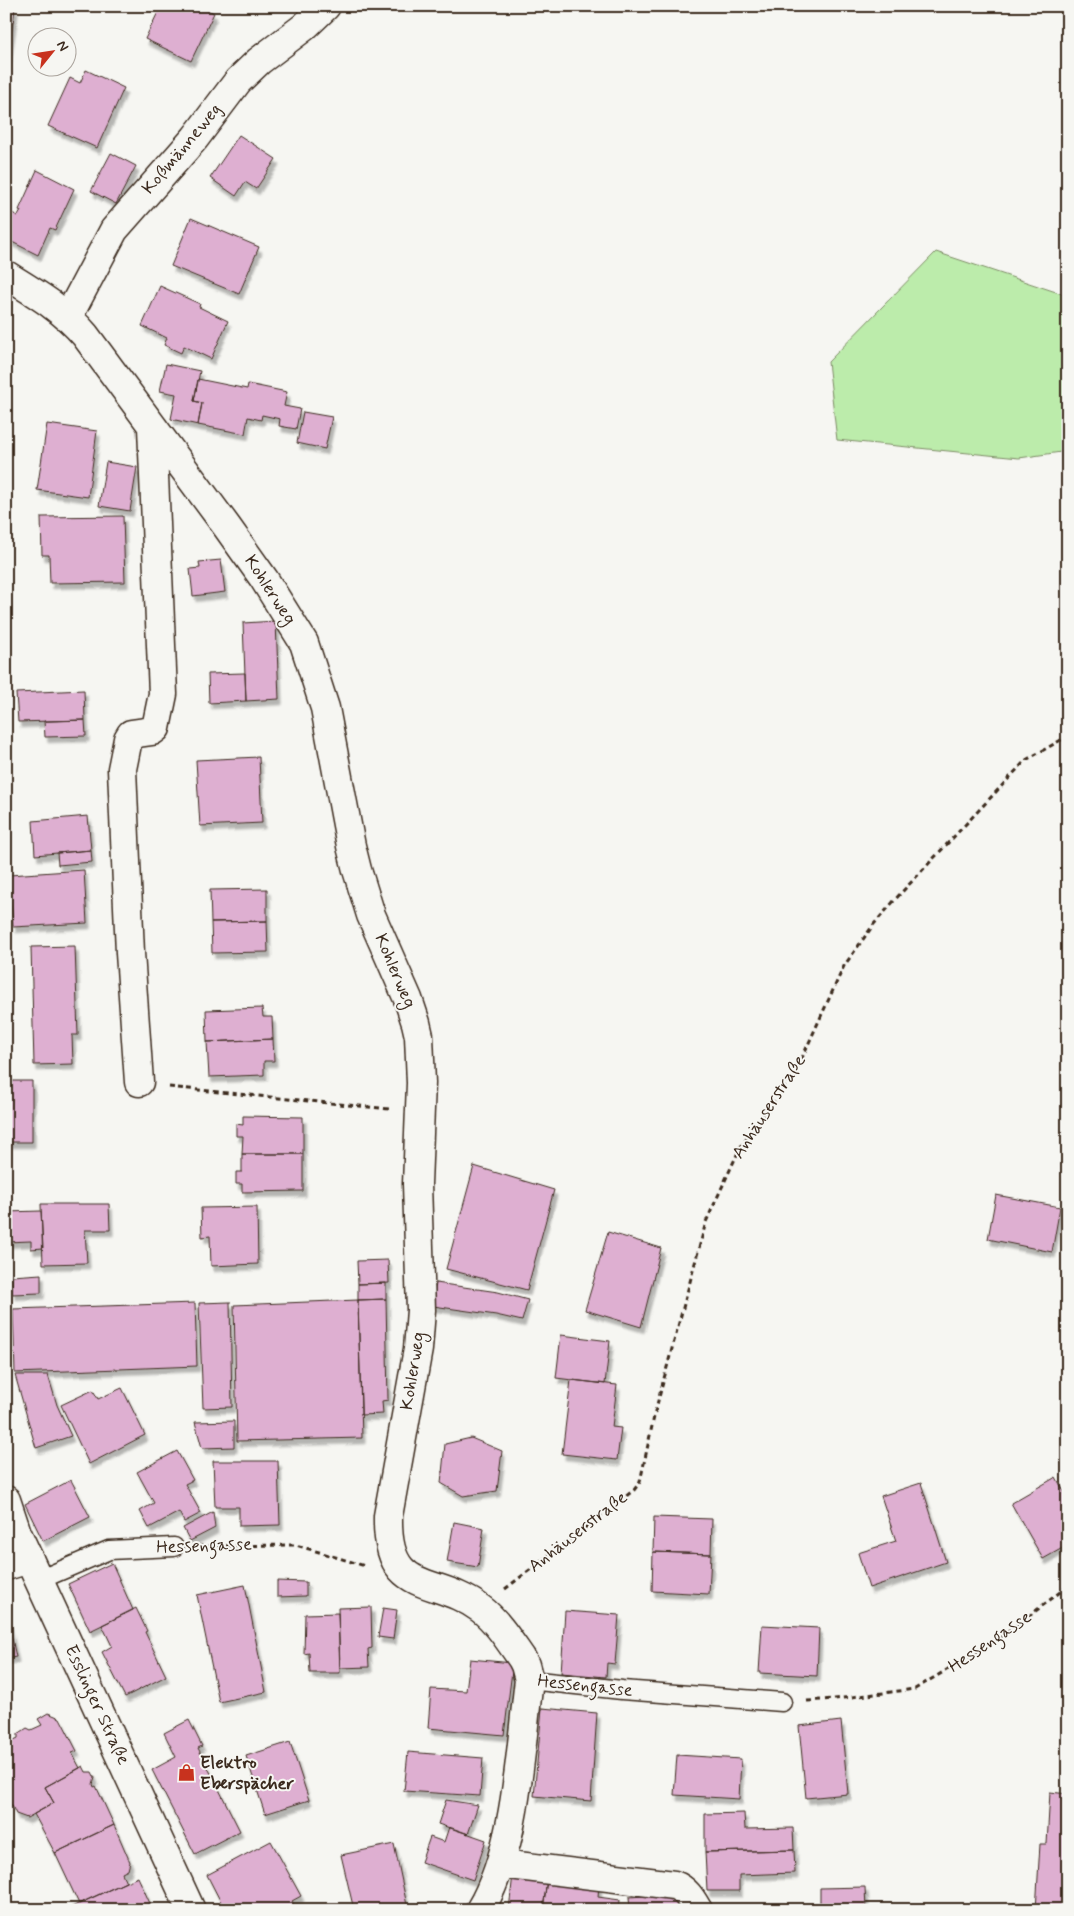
<svg xmlns="http://www.w3.org/2000/svg" width="1074" height="1916" font-family="Mynerve,sans-serif">
<defs>
<filter id="shadow"><feDropShadow dx="3" dy="5.5" stdDeviation="1" flood-color="#0004"/></filter>
</defs>
<rect width="100%" height="100%" fill="#f6f6f2"/>
<filter id="ink" filterUnits="userSpaceOnUse"><feTurbulence type="fractalNoise" baseFrequency=".02" numOctaves="2"/><feDisplacementMap in="SourceGraphic" scale="10" xChannelSelector="R" yChannelSelector="G"/><feConvolveMatrix kernelMatrix="1 2 1 2 8 2 1 2 1" color-interpolation-filters="sRGB"/></filter>
<g filter="url(#ink)">
<!-- green -->
<path fill="#bcecab" stroke="#7c8b64" d="M936,252L1068,296V451L1019,458L837,440L828,362Z"/>
<!-- building -->
<path fill="#deafd1" stroke="#3b2a1e" filter="url(#shadow)" d="M161,6H200L214,13L191,61L145,39Z
M6,7L15,8L7,63H6Z
M86,70L124,88L97,148L48,126L70,78L80,83Z
M239,135L276,159L256,189L245,182L236,196L210,178Z
M111,153L136,166L116,204L91,191Z
M37,170L74,189L55,230L50,228L38,255L6,239V210L18,216L21,211L19,210Z
M191,218L259,247L239,294L171,266Z
M160,286L200,304L199,307L228,321L211,359L184,346L181,353L164,345L167,338L142,326Z
M166,364L200,371L194,401L202,403L198,425L171,419L176,394L160,391Z
M198,379L247,389L248,384L287,392L284,406L300,409L296,429L279,426L280,419L262,415L261,420L248,417L245,434L198,425L202,403L194,401Z
M303,412L332,417L325,449L297,443Z
M47,424L97,431L88,497L37,490Z
M106,462L137,467L130,511L99,506Z
M123,516L125,582L50,583L49,555H42L41,517Z
M221,560L225,592L193,596L190,569L200,568L199,562Z
M276,621L279,699L246,701L243,623Z
M245,673L246,701L209,703L208,674Z
M84,690L85,720L18,722L16,693Z
M85,720L86,736L45,737L44,721Z
M259,757L262,823L200,826L196,760Z
M88,816L91,850L35,855L33,821Z
M91,850L92,862L58,865L57,853Z
M84,870L87,923L13,927L9,875Z
M267,889V921L211,922L210,890Z
M267,921L268,952L212,953L211,922Z
M75,946L78,1035H72L73,1064L34,1065L31,947Z
M262,1008L263,1017H272L273,1039L207,1042L206,1010Z
M273,1039L274,1061H264V1075L209,1077L207,1042Z
M6,1081H32V1142H6Z
M243,1116L303,1117V1154H242L243,1136H236V1124L243,1125Z
M242,1154H303V1191L242,1192V1184H236V1172H242Z
M474,1166L554,1190L527,1290L446,1269Z
M996,1195L1060,1207L1052,1252L988,1239Z
M41,1204H109L110,1230H85L87,1263L43,1264Z
M257,1207L258,1264L211,1266L210,1236L202,1237L201,1208Z
M41,1211L43,1248L31,1249V1241L6,1242V1212Z
M608,1232L661,1248L641,1327L585,1310Z
M388,1260L389,1283L358,1284L357,1261Z
M41,1274V1293L12,1294V1276Z
M386,1283V1299L358,1300V1284Z
M436,1283L498,1292L528,1300L522,1321L496,1315L433,1306Z
M386,1299L388,1400L382,1401L383,1414L361,1415L358,1300Z
M358,1300L362,1438L237,1441L234,1305Z
M230,1302L232,1407L203,1408L199,1303Z
M195,1303L197,1366L15,1373L13,1309Z
M561,1335L610,1341L605,1384L556,1378Z
M15,1375H48L57,1405L71,1436L36,1448Z
M571,1380L617,1385L612,1427L621,1428L617,1460L562,1454Z
M122,1388L145,1435L89,1464L61,1405L93,1390L98,1399Z
M234,1421V1447L202,1448L195,1422Z
M471,1438L502,1451L497,1491L463,1496L441,1483L445,1444Z
M177,1451L193,1480L185,1484L201,1513L184,1522L179,1512L149,1528L140,1511L154,1503L137,1472Z
M213,1461H278L280,1525L239,1526V1507H215Z
M1056,1477L1068,1499V1545L1043,1559L1011,1503Z
M71,1480L90,1517L43,1541L25,1504Z
M921,1483L946,1562L869,1588L858,1553L896,1541L881,1496Z
M213,1512L215,1528L190,1541L183,1528Z
M654,1517L712,1519L711,1554L653,1552Z
M454,1522L484,1528L478,1567L447,1562Z
M653,1552L711,1554L709,1594L652,1591Z
M112,1563L133,1610L90,1631L68,1584Z
M277,1581L306,1582V1596L277,1597Z
M245,1585L266,1692L219,1702L197,1595Z
M371,1607L372,1648L368,1649L369,1667L340,1668L338,1608Z
M136,1608L147,1631L145,1632L166,1676L125,1697L102,1652L112,1646L102,1625Z
M383,1608L397,1610L393,1639L378,1637Z
M6,1610L16,1657L6,1659Z
M565,1611L619,1615L615,1664L607,1663L606,1677L561,1673Z
M338,1613L340,1673H310L309,1653L304,1654L305,1614Z
M762,1625L819,1628L817,1676L759,1673Z
M470,1659L513,1663L504,1735L428,1728L431,1689L466,1691Z
M542,1708L597,1713L591,1801L534,1796Z
M48,1713L60,1718L77,1751L72,1753L80,1768L45,1787L54,1803L27,1818L16,1814L6,1794V1744L18,1738V1734L27,1728L31,1730L42,1725L38,1719Z
M189,1720L202,1746L198,1748L240,1831L195,1854L152,1770L176,1757L164,1733Z
M841,1721L848,1794L806,1798L799,1726Z
M290,1742L309,1800L265,1814L246,1756Z
M408,1752L483,1758L480,1796L404,1791Z
M677,1755L741,1759L739,1799L674,1795Z
M83,1766L86,1772H92L95,1778L93,1784L94,1787L96,1786L114,1825L55,1853L34,1814L54,1803L45,1787Z
M1050,1792L1068,1794V1910H1036L1040,1844H1047Z
M446,1800L478,1805L468,1834L438,1824Z
M744,1813L745,1829L793,1828L794,1850L705,1852V1814Z
M114,1825L130,1862L128,1870L122,1873L126,1882L79,1904L55,1853Z
M449,1827L486,1840L473,1880L421,1862L430,1837L444,1842Z
M271,1841L301,1896L292,1901L297,1910H225L207,1875Z
M394,1844L408,1910H354L341,1855Z
M794,1850L795,1873L739,1875V1891H707L705,1852Z
M513,1874L547,1879L543,1910H509Z
M138,1877L153,1910H65L126,1882Z
M547,1879L599,1884L598,1897L620,1900L619,1910H543Z
M865,1887L866,1910H820V1888Z
M675,1894L677,1910H630L629,1897Z"/>
<g fill="none" stroke-linecap="round" stroke-linejoin="round">
<defs>
<path id="service" d="M39,1580L109,1550L174,1547
M529,1680L622,1690L782,1702"/>
<path id="minor" d="M6,275C35,293 63,309 85,335L227,527L264,579L304,643L325,708L351,846L357,870L371,915L408,999L416,1023L419,1036L421,1083L417,1184L421,1310L418,1349L388,1516C386,1598 435,1574 481,1609C497,1621 510,1642 522,1659L525,1665L529,1680C520,1751 517,1848 480,1910
M68,317L114,230L195,138L238,81L259,61L304,27L326,6
M139,1082L130,953L122,769L128,739L131,734L152,731L156,728L163,694L152,427
M6,1566L29,1559
M501,1864L674,1885C686,1889 692,1900 698,1910"/>
<path id="tertiary" d="M6,1500L17,1533L191,1910"/>
</defs>
<!-- service casing -->
<use href="#service" stroke="#3b2a1e" stroke-width="21"/>
<!-- minor casing -->
<use href="#minor" stroke="#3b2a1e" stroke-width="31"/>
<!-- tertiary casing -->
<use href="#tertiary" stroke="#3b2a1e" stroke-width="31"/>
<!-- path -->
<path stroke="#3b2a1e" stroke-width="3" stroke-dasharray="5 4" stroke-linecap="butt" d="M169,1087L389,1109
M199,1546L296,1545L365,1566
M505,1589L634,1490L640,1482L655,1412L706,1222L740,1148L796,1071L844,966L874,924L901,893L1026,760L1068,736
M807,1701L835,1699L915,1689L1003,1636L1068,1586"/>
<!-- service -->
<use href="#service" stroke="#f6f6f2" stroke-width="18"/>
<!-- minor -->
<use href="#minor" stroke="#f6f6f2" stroke-width="28"/>
<!-- tertiary -->
<use href="#tertiary" stroke="#f6f6f2" stroke-width="28"/>
</g>
</g>
<!-- icons -->
<defs>
<symbol id="shop-bare" viewBox="-9 -9 18 18"><path d="M-5-2.5h2.3a2.7 3.5 0 0 1 5.4 0H5L5.5 6h-11ZM-1.5-2.5h3a1.5 2.3 0 0 0-3 0Z" fill="#c8321e" stroke="#f6f6f2" stroke-width="2.5" paint-order="stroke"/></symbol>
</defs>
<g fill-rule="evenodd">
<use href="#shop-bare" x="174" y="1760" width="25" height="25"/>
</g>
<g text-anchor="middle" dominant-baseline="central" stroke-width="4" stroke-linejoin="round" paint-order="stroke">
<!-- street labels -->
<g font-size="18" fill="#3b2a1e" stroke="#f6f6f2">
<text transform="translate(182 149) rotate(-50)">Koßmänneweg</text>
<text transform="translate(270 590) rotate(57)">Kohlerweg</text>
<text transform="translate(395 971) rotate(67)">Kohlerweg</text>
<text transform="translate(769 1107) rotate(-57)">Anhäuserstraße</text>
<text transform="translate(413 1371) rotate(-81)">Kohlerweg</text>
<text transform="translate(578 1532) rotate(-38)">Anhäuserstraße</text>
<text transform="translate(204 1546) rotate(-2)">Hessengasse</text>
<text transform="translate(990 1642) rotate(-34)">Hessengasse</text>
<text transform="translate(585 1686) rotate(6)">Hessengasse</text>
<text transform="translate(97 1705) rotate(65)">Esslinger Straße</text>
</g>
<!-- poi labels -->
<g font-size="18" font-weight="bold" fill="#3b2a1e" stroke="#f6f6f2" text-anchor="start">
<text x="200" y="1763">Elektro<tspan x="200" dy="21">Eberspächer</tspan></text>
</g>
</g>
<!-- margin -->
<rect width="1074" height="1916" fill="none" stroke="#f6f6f2" stroke-width="25"/>
<rect x="12" y="12" width="1049" height="1891" fill="none" stroke="#3b2a1e" stroke-width="2" filter="url(#ink)"/>
<!-- north arrow -->
<g transform="translate(52 52) rotate(60)"><circle r="24" fill="#f6f6f2" stroke="#aba49d"/>
<path d="M0-4L9 19L0 12L-9 19Z" fill="#c8321e"/>
<text y="-8" font-size="14" font-weight="bold" text-anchor="middle" fill="#3b2a1e">N</text>
</g>
</svg>
